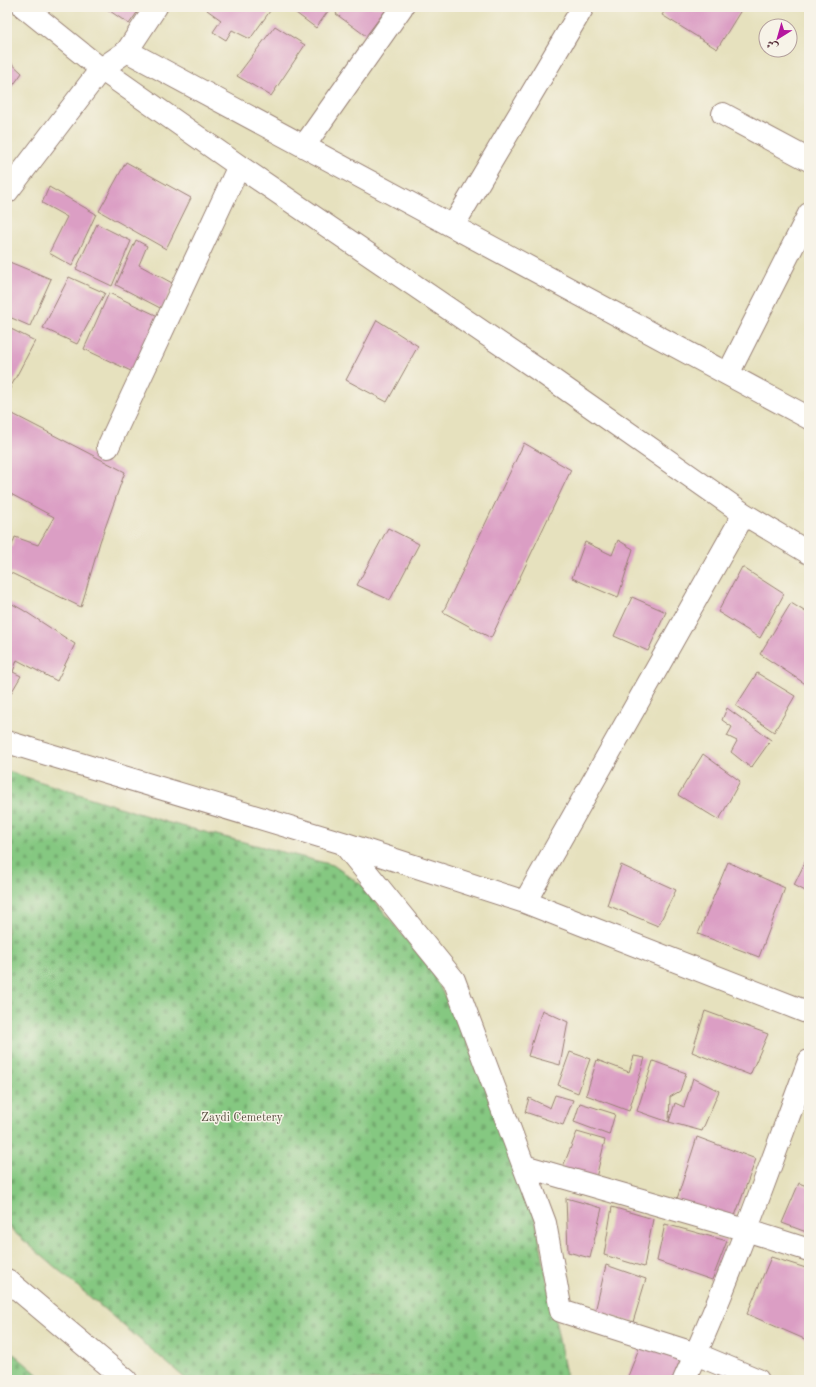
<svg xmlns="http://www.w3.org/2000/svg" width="816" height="1387" font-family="'Old Standard TT',Amiri,serif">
<defs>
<pattern id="cemetery-stones" width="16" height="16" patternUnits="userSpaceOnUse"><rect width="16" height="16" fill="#85c881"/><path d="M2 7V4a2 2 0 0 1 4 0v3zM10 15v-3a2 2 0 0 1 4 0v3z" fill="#74ab70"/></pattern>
</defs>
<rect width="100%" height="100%" fill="#f7f3e8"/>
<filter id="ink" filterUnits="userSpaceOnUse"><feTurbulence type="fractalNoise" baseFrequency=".025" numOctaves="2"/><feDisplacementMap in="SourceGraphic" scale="8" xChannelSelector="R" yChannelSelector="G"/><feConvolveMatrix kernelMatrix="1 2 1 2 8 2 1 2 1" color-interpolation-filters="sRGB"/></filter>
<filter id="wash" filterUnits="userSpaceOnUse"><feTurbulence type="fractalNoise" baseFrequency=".012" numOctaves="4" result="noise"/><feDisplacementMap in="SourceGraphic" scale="16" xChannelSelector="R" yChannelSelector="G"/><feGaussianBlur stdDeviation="0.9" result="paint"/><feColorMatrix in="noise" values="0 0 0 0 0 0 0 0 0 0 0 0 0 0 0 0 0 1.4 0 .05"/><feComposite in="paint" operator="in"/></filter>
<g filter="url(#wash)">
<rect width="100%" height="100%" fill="#e6e1be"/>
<!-- cemetery -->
<path fill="url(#cemetery-stones)" stroke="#687456" d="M7,771L166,822L333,865L363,886L430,969L465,1034L535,1217L567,1380H187L7,1226Z
M7,1348L44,1380H7Z"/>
<g id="blocks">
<!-- building -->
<path fill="#db9ec4" d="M104,7H141L129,24Z
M208,7H264L270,11L250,39L232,30L226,40L213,32L221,20L207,10Z
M288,7H331L316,28Z
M340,7H388L366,36L336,14Z
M667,7H743L717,49L662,15Z
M275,26L305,45L271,96L237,76Z
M7,59L22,73L7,94Z
M126,162L191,198L166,249L99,211Z
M49,187L96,214L72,266L49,253L67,217L42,203Z
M97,224L131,241L112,286L76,269Z
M136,240L147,246L139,265L174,284L162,309L116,285Z
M7,261L51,279L30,326L7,316Z
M69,277L105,293L77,344L43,328Z
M109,293L160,317L133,372L84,349Z
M377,320L418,346L387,402L346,380Z
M7,327L35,341L7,394Z
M7,411L125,472L100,542L81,607L7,571V559L15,537L38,545L54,517L7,492Z
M524,443L571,470L491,638L443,612Z
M388,528L419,544L390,600L357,585Z
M618,540L633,549L618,598L572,578L585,542L612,555Z
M742,567L784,594L760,638L718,612Z
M632,597L666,612L648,651L614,636Z
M7,601L23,610L75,644L57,681L17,660L13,672L21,676L7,700Z
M791,603L809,614V682L807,685L760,654Z
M757,673L795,696L774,732L736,706Z
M727,708L771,740L751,768L731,752L737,741L727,736L732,727L722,720Z
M703,754L740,781L719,820L678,795Z
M809,854V893L794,885Z
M728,862L785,888L759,957L698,934Z
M621,865L676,890L658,926L607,905Z
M542,1010L568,1022L560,1065L528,1056Z
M705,1011L768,1034L750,1075L692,1052Z
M570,1052L590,1059L578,1093L558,1085Z
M634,1056L645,1058L629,1111L586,1095L597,1060L629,1072Z
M653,1061L686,1073L680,1091L670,1097L669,1122L637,1111Z
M693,1078L719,1091L702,1131L669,1122L675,1103L684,1107Z
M555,1095L573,1100L563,1125L525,1112L529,1098L550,1108Z
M580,1103L615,1114L609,1135L574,1122Z
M577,1132L605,1140L596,1178L562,1169Z
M697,1137L756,1159L732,1224L675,1205Z
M799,1183L809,1187V1233L782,1223Z
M566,1198L602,1208L590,1258L568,1252Z
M612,1207L653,1219L644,1267L604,1255Z
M665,1224L727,1241L712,1280L657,1261Z
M771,1257L809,1269V1341L747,1314Z
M606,1265L646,1279L633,1322L595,1312Z
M641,1343L681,1358L672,1380L627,1379Z"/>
</g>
</g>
<g filter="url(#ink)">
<use href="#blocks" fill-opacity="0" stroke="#988074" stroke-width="1"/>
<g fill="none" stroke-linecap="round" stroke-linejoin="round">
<defs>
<path id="street" d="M24,7L101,69L239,166L543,373L744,514L809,553
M127,51L809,418
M723,114L809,160
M304,146L402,7
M7,192L101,69L127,51L156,7
M453,226L583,7
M728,374L809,214
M108,447L239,166
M7,742L343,843L525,902L809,1013
M343,843L454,980L545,1223L561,1311L696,1354L758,1380
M525,902L744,514
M524,1166L746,1230L809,1250
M7,1280L126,1380
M684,1380C732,1276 769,1168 809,1061"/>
</defs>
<!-- street casing -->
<use href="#street" stroke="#988074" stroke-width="24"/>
<!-- street -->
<use href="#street" stroke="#fff" stroke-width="22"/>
</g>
</g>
<g text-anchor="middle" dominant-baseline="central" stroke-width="3" stroke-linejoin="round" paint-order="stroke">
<!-- park labels -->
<g font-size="12" fill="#5c5245" stroke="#f7f3e8">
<text x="242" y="1118">Zaydi Cemetery</text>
</g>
</g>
<!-- margin -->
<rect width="816" height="1387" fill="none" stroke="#f7f3e8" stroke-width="24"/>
<!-- north arrow -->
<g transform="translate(778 38) rotate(217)"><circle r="19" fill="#f7f3e8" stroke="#b29e9c"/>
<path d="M0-3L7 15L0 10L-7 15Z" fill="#b5179e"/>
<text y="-6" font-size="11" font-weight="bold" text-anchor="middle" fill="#4a1f2b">ش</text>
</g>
</svg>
